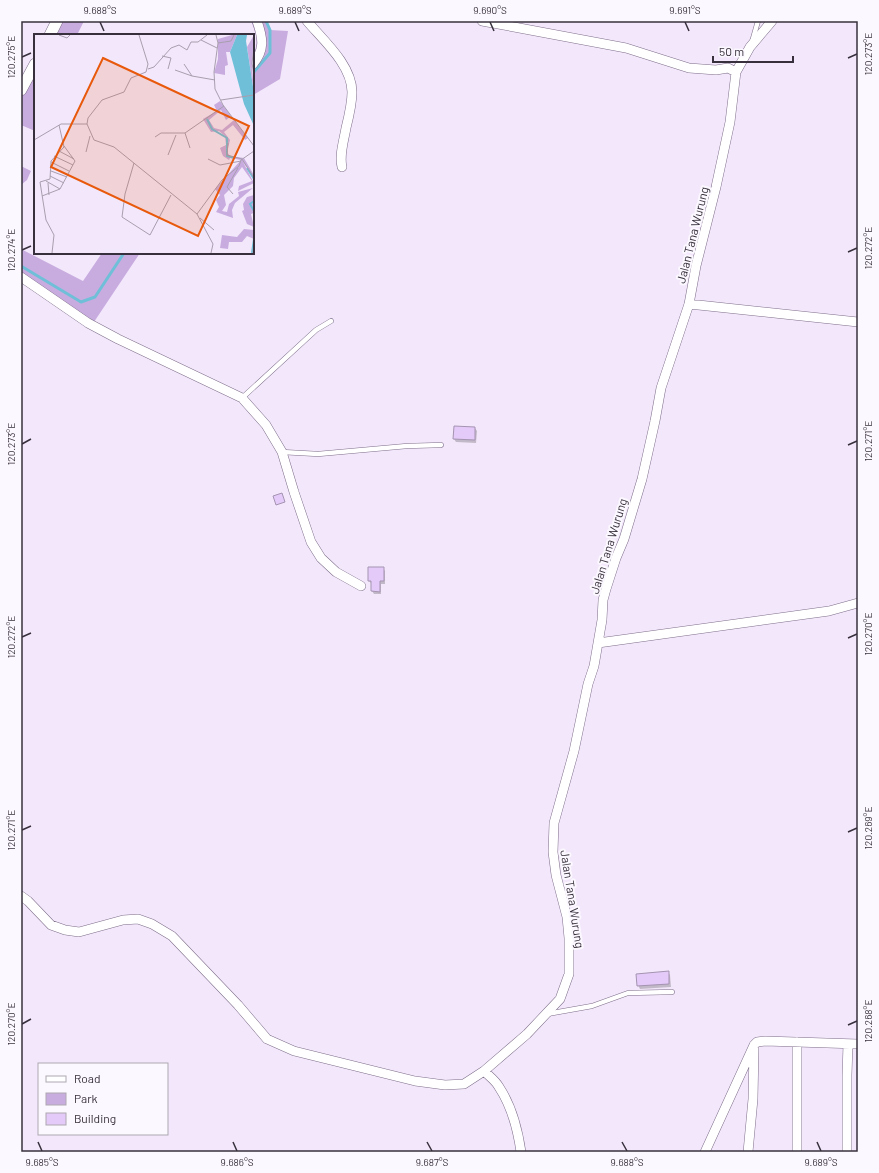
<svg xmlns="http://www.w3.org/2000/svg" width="879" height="1173" font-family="Barlow,sans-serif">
<rect width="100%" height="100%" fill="#f3e8fb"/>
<!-- green -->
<path fill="#c9acdf" d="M56,21H84L77,35H48Z
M251,21H266L270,30L288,31L280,79L253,95V53C260,44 255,30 251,21Z
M35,60V131L21,125V86Z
M21,166L31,171L27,180L21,185Z
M21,249L83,281L102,253H140L94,322L21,274Z"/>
<!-- shadow -->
<path fill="#0003" d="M475,428L477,431L476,443L456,442L454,439Z
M383,568L385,571V584H381V594H374L372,591V584L369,581Z
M668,972L670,975L671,987L640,989L638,985Z"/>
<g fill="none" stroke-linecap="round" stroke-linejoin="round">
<!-- stream -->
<path stroke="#70bfd8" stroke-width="3" d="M253,73L270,53V30L266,21
M21,266L81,302L95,297L124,253"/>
</g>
<!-- building -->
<path fill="#e4caf8" stroke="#a493b1" d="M454,426L475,427V440L453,439Z
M282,493L285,502L276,505L273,496Z
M368,567H384V581H380V592L371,591V581H368Z
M669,971V984L637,986L636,974Z"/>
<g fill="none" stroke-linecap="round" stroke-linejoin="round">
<defs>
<path id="service" d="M752,42L758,21
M242,398L316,330L331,321
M282,452L318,454L407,446L441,445
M547,1014L592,1006L628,993L672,992"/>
<path id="minor" d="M307,21C323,40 352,65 352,92C352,104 349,116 346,128C344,140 339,155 342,167
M482,21L626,48L689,68L716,70L728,68L736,72L750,47L772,21
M253,64C265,50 263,38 257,21
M21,277L88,323L118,339L242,398L266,425L282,452L294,492L311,542L321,558L336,572L361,586
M689,304L858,322
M598,643L829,611L858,603
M21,896L28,901L51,925L65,930L79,932L123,920L138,919L152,924L172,936L238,1005L267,1039L294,1051L415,1081L445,1085L464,1084L484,1071C489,1076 496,1081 499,1087C511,1105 518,1131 521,1152
M797,1042V1152
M484,1071L527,1034L560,999L569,974V938L567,917L556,875L553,852L554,823L574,751L588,684L594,666L602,620L603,600L606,589L616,558L624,539L642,479L655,421L661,388L689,304L696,266L716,187L730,122L736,72
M705,1152L754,1045L757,1042L765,1041L858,1044
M748,1152L753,1099L754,1048
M847,1152V1075L848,1044"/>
<path id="tertiary" d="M50,35L57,21
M21,90L35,64"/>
</defs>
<!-- service casing -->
<use href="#service" stroke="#7e6e8a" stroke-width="5.5"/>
<!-- minor casing -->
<use href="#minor" stroke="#7e6e8a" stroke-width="10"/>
<!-- tertiary casing -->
<use href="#tertiary" stroke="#7e6e8a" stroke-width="12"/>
<!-- service -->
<use href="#service" stroke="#fff" stroke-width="4.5"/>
<!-- minor -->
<use href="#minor" stroke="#fff" stroke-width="9"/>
<!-- tertiary -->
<use href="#tertiary" stroke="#fff" stroke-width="11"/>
</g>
<!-- ticks -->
<path fill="none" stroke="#37303c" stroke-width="1.5" d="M100,22L104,31M295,22L299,31M490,22L494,31M685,22L689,31M22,57L31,53M848,58L857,54M22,250L31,246M848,252L857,248M22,444L31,439M848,445L857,441M22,637L31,633M848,638L857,634M22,830L31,826M848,832L857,828M22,1024L31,1019M848,1025L857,1021M38,1142L42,1151M233,1142L237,1151M427,1142L432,1151M622,1142L627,1151M817,1142L821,1151"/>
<g text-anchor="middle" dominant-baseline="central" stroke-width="4" stroke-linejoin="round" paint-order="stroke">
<!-- street labels -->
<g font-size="12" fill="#37303c" stroke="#fcf8ff">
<text transform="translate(692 235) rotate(-76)">Jalan Tana Wurung</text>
<text transform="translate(608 546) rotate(-73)">Jalan Tana Wurung</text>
<text transform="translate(573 899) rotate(81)">Jalan Tana Wurung</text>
</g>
</g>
<!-- overview -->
<g transform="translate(34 34)">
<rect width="220" height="220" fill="#f3e8fb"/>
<path d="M198,1H203L196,18H192L194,31L191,32V41L180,39L184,25V5ZM220,1L218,32L220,59L213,13ZM186,67L197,82L192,86L187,76L175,86L180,94L188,96L200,86L214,104L211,106L199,91L190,98L196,106L193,118L196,122L210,124L220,141V144L209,128L220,149L204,157L205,152L218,147L208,133L200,144L199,152L190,161L192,171L188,177L193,178L195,170L205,162L204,158L219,154L201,169L198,176L199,184L182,178L185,173L182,166L186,161L181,155L207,126L196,124L195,126L189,122L186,114L192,111L191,102L185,97L177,98L169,85L183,77L180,71ZM220,161V179L217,180L220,193L213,190L208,177L210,176L209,170L213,163ZM210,195L220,196V205L213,202L208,208H195L194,215L186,214L188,201L203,203Z" fill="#c9acdf"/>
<path d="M203,1H213L212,7L220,59V92L210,70L196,18Z" fill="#70bfd8"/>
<path fill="none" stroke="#70bfd8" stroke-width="2" d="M173,85L178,95L193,104V122L201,124M213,134L220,145M220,167L216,170L220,177M218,219L220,205"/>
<path fill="none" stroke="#a89eaf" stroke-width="1" d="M25,1L33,4L36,1M182,1L184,9L180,38L181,55L189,71L220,112M167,6L183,14M184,9L197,7L200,1M220,13L218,29L220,41M128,22L137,24L134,35M150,30L158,42L181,46M114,35L120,33L137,14L145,11L153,16L157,8H164L173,1M141,36L158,42M187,66L220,61M53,90L60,106L80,113L163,180M151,99L156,114M121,103L127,99H151L190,72M0,106L27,90H53L54,84L68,66L90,58L97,44L112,38L114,30L105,1M194,109L193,121L208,125L220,144M25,117L40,125M52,118L56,102M134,121L142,101M20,122L39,131M174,125L186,131L207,127M17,128L35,137M100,129L91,160L88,183L116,201L137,161M17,137L33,143M16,142L30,149M12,147L26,155M14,149L15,161M199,160L193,153L204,134M8,162L26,155L41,127L30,112M166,184L180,196M18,219L20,201L12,186L6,148L16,145L17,127L30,113L25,91M177,219L179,210L163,180L188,146L205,132L207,126L220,117M219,219L220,207"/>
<path fill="#e8590c" fill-opacity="0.15" stroke="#e8590c" stroke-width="2" d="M69,24L215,92L164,202L17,133Z"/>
<rect width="220" height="220" fill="none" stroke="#37303c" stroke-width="2"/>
</g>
<!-- border -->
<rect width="879" height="1173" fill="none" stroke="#fcf8ff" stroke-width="44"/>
<!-- legend -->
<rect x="38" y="1063" width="130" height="72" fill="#fcf8ff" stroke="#ada8b1"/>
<rect x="46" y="1076" width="20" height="6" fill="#ffffff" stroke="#ada8b1"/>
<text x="74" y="1083" font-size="12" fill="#37303c">Road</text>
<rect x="46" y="1093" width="20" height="12" fill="#c9acdf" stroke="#ada8b1"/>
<text x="74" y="1103" font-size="12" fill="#37303c">Park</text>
<rect x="46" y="1113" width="20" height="12" fill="#e4caf8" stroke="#ada8b1"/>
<text x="74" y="1123" font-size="12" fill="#37303c">Building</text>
<!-- scale -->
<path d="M713 56v6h80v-6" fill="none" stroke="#37303c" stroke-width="2"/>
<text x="719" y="56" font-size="12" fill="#37303c" stroke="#fcf8ff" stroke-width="3" paint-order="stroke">50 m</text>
<rect x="22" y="22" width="835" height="1129" fill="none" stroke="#37303c" stroke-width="1.5"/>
<g font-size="10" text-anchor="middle" fill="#37303c">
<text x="100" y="14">9.688°S</text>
<text x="295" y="14">9.689°S</text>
<text x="490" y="14">9.690°S</text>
<text x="685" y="14">9.691°S</text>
<text transform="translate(868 54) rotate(-90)" y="4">120.273°E</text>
<text transform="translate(11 57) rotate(-90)" y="4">120.275°E</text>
<text transform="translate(868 248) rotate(-90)" y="4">120.272°E</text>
<text transform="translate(11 250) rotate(-90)" y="4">120.274°E</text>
<text transform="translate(868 441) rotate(-90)" y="4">120.271°E</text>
<text transform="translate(11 444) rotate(-90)" y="4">120.273°E</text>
<text transform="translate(868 634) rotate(-90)" y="4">120.270°E</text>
<text transform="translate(11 637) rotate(-90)" y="4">120.272°E</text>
<text transform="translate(868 828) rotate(-90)" y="4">120.269°E</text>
<text transform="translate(11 830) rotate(-90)" y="4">120.271°E</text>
<text transform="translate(868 1021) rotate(-90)" y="4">120.268°E</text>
<text transform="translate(11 1024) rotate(-90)" y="4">120.270°E</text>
<text x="42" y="1166">9.685°S</text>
<text x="237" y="1166">9.686°S</text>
<text x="432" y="1166">9.687°S</text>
<text x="627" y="1166">9.688°S</text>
<text x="821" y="1166">9.689°S</text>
</g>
</svg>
